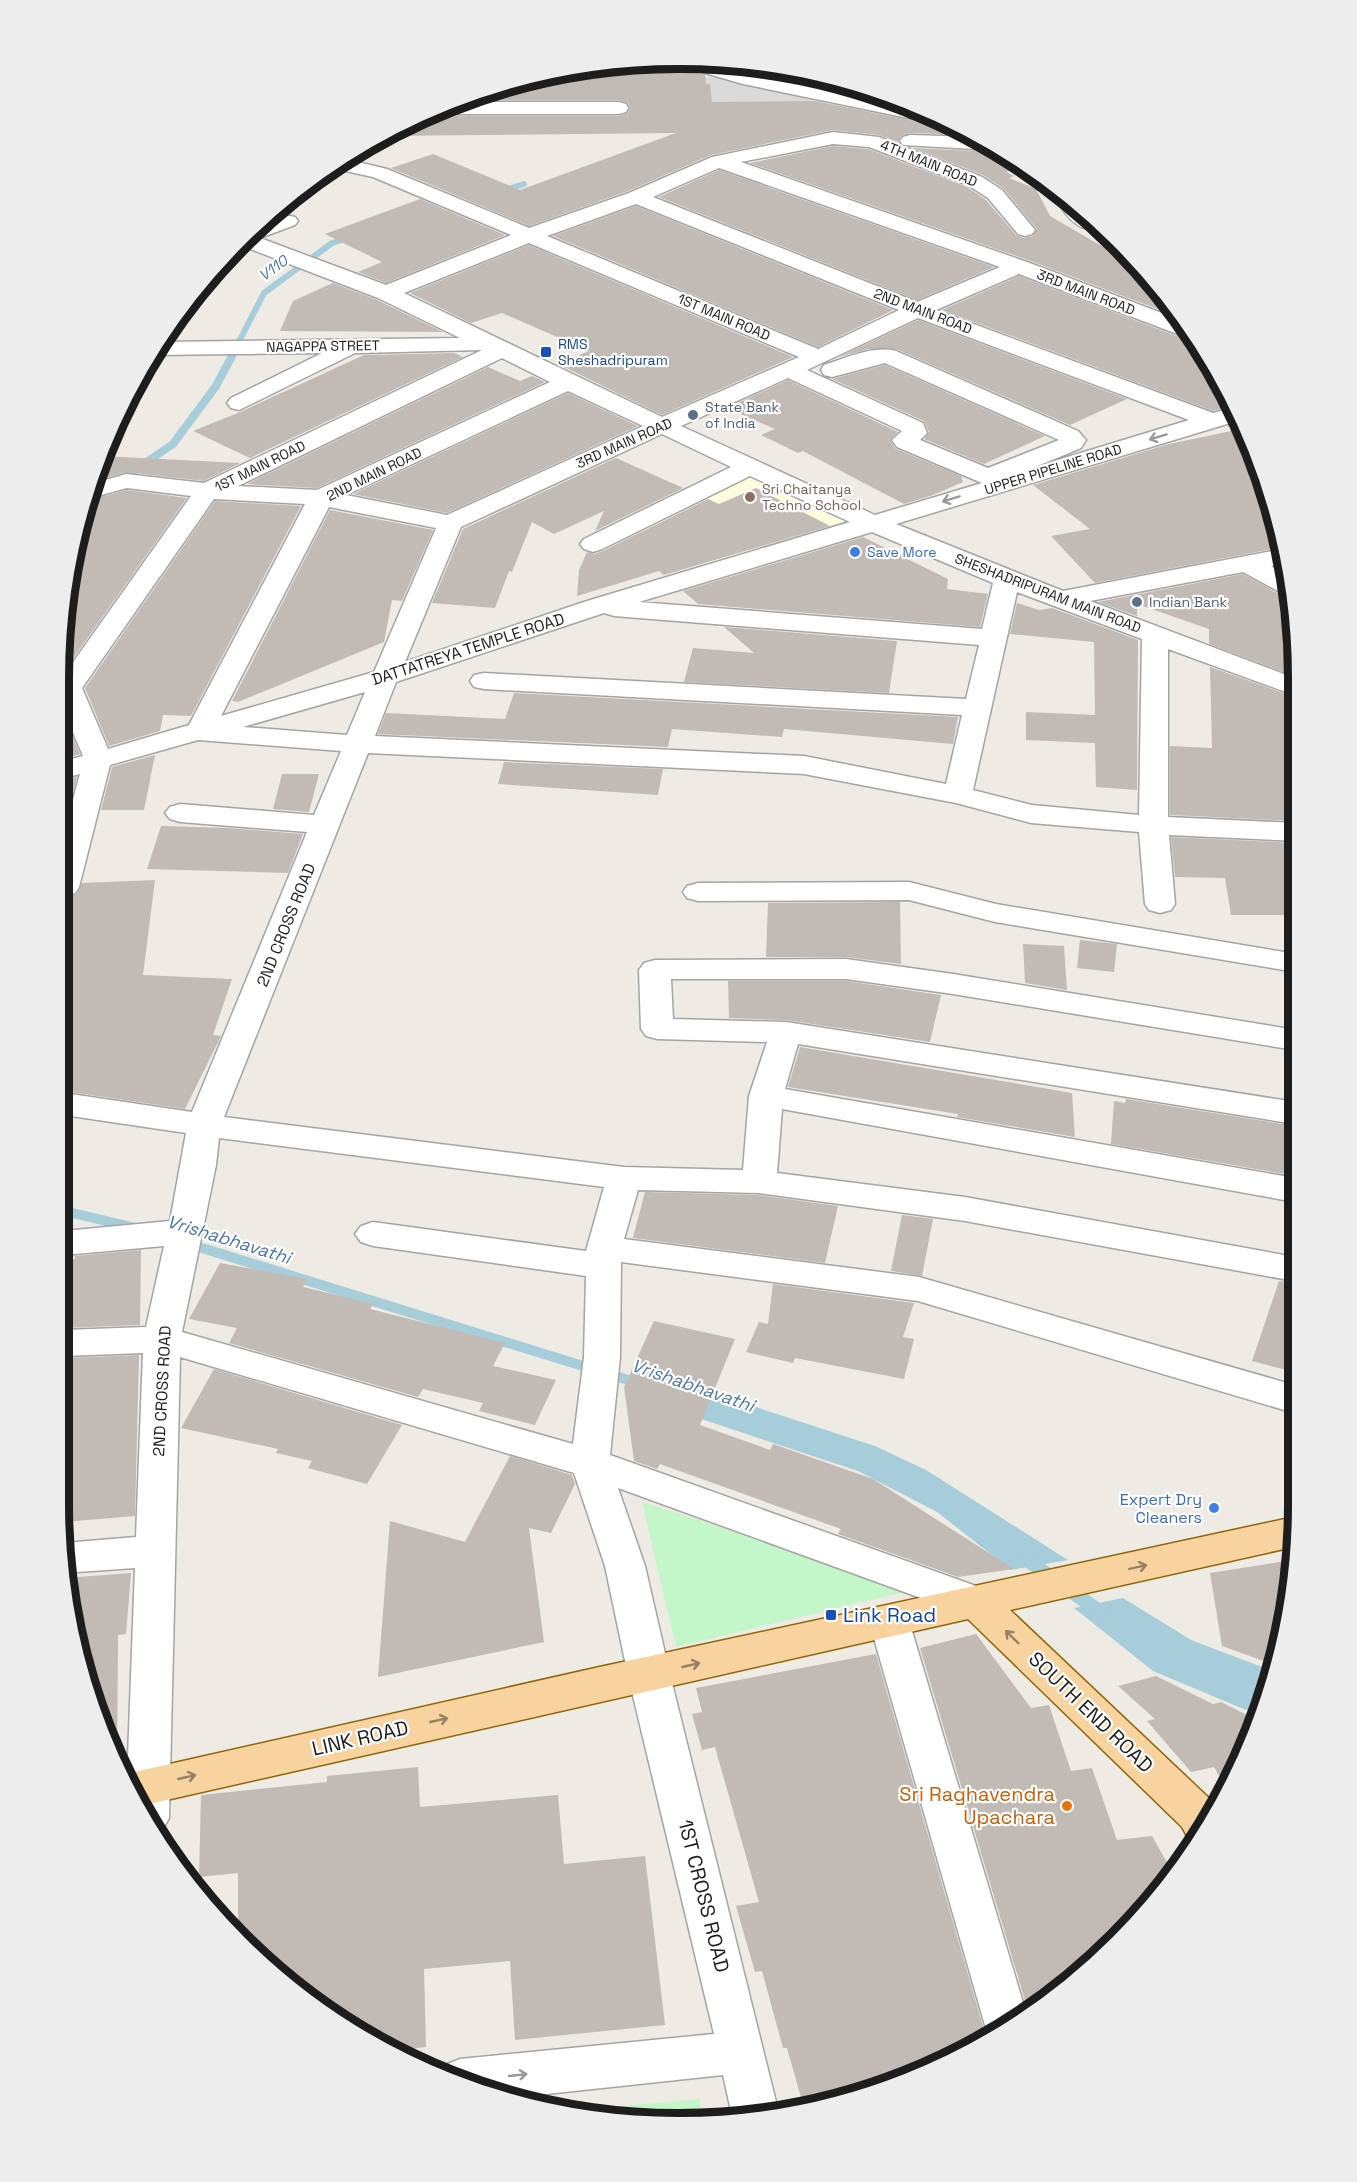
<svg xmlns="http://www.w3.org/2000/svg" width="1357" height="2182" font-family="'Space Grotesk',sans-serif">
<rect width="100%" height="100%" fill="#eeebe4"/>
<!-- residential -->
<path fill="#dbdada" d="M721,77L812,97L817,133H627L625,79Z"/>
<!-- education -->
<path fill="#fdfdde" d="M748,474L848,520L703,564L638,530Z"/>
<!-- park -->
<path fill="#c3f6c8" d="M642,1502L917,1589L676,1647Z
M700,2099L702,2122C658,2125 612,2122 568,2111Z"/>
<!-- water -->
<path fill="#a6cdd9" d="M645,1371L875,1446L926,1470L1068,1560L1011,1570L937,1512L858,1471L647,1401Z
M1123,1598L1191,1640L1270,1670L1258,1715L1153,1671L1074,1608Z"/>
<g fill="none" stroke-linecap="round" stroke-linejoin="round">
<!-- stream-far3 -->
<path stroke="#a6cdd9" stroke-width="6" d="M502,191L524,184
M231,357L264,293L332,243L352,237"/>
<!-- stream-far2 -->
<path stroke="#a6cdd9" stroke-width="8" d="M90,501L173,444L216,386L232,356"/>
<!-- stream-far1 -->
<path stroke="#a6cdd9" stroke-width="10" d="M64,1211L140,1229
M186,1243L641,1384"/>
<!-- stream -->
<path stroke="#a6cdd9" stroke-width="14" d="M1024,1558L1053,1578
M1065,1587L1102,1613"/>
</g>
<!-- building -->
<path fill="#c2bab4" d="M582,67L592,73L691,71L705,75L706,84H710L712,102L815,101L949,128L972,135L910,133L901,136L898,142L879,135L833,130L711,155L628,191L529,226L391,168L433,154L520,190L676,133L381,136L433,112L442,116H619L628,113L630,109L628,103L619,100H461L479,92Z
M844,82L853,85L875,93L871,96L835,89Z
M833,146L868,149L967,187L986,200L1016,235L1024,238L1033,236L1037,229L1003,188L983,175L913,148L974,151L1000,160L998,161L1006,164L1002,166L1013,170L1006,172L1014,176L1009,178L1036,189L1050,216L1105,248L1133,259L1145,270L1179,317L1028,260L750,163Z
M719,170L994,267L917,300L659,197Z
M420,199L505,235L386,283L358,272L382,262L325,234Z
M636,206L893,310L818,347L553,236Z
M529,245L793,357L662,415L558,364L589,351L502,313L471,323L410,293Z
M1019,276L1179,337L1193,338L1216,369L1231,406L1213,411L942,310Z
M333,283L377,300L443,332L280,331L293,301Z
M918,320L1127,399L1070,425L896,349H868L839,357Z
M454,353L463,357L250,458L193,431L240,412L364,355Z
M885,365L1045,436L984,464L924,439L929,432L924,421L832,379Z
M488,367L520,381L532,376L545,382L317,488L247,484Z
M788,380L898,432L890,440L896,449L961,476L963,482L933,495L904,504L803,451L798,453L761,435L775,429L727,408Z
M568,393L638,426L447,513L353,494Z
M1238,423L1277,518L1282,547L1095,583L1051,536L1090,529L1033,485L1169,444L1236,430L1227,426Z
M102,456L240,463L204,481L126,472L95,481Z
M616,458L683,488L595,531L604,511L554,534L532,522L512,572L509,571L495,608L432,603L463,529Z
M756,488L830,526L664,575L659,571L577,596L579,570L587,552L594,554L603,551L708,499L719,504Z
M127,490L187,498L64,671V598L90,500Z
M215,501L301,506L191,716L163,715L160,731L109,746L85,688Z
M330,510L433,530L402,601L392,600L384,642L238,702L232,701Z
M863,537L948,579L947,589L988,594L980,627L698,604L683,591Z
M1243,574L1279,594L1290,596L1297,638V677L1209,644V629L1137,604V616L1098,602Z
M1017,603L1039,610L1052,608L1138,640L1137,790L1096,787L1095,743L1026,740V712L1095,715L1094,642L1010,634Z
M724,627L897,641L889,693L684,682L693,648L754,653Z
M1210,667L1297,698L1296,821L1170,815V746L1212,748Z
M514,693L958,717L953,744L784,729L782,737L672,729L668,747L378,734L386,713L505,719Z
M64,716L80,754L64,759Z
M155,755L144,810H101L112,767Z
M504,762L663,769L658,795L498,784Z
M282,774H319L309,812L273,809Z
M77,777L68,811H64V780Z
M161,826L228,828L303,834L288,873L147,869Z
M1171,837L1296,843V915H1231L1225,878L1175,877Z
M155,880L143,975L232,979L213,1035L221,1036L185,1109L64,1091V898L77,894L82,883Z
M900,902L901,964L846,957H766L768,903Z
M1080,940L1117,944L1114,972L1077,968Z
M1023,944L1064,946L1067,990L1025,983Z
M728,981H846L941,995L930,1042L786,1020L729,1018Z
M800,1047L1072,1093L1075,1137L957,1117L958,1114L788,1087Z
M1126,1099L1295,1126V1140L1285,1174L1111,1144L1114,1101L1125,1103Z
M645,1192L759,1195L838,1206L825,1263L633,1238Z
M902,1215L933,1219L922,1276L891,1271Z
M141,1250L140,1325L64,1328V1260L75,1259V1256Z
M220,1263L307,1279L303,1287L374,1304L370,1309L505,1343L493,1366L556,1380L535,1425L479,1411L483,1403L423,1389L418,1397L229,1343L237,1328L189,1319Z
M1279,1281L1294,1283V1372L1252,1361Z
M773,1284L914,1303L903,1337L914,1339L904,1379L795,1358L793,1363L746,1352L759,1322L768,1324Z
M654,1321L735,1339L700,1425L770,1450L773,1444L873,1479L1014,1569L958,1577L838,1534L841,1529L660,1464L657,1469L634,1461L624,1387Z
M139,1355L135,1516L64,1522V1358Z
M214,1369L402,1425L367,1484L308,1468L312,1461L276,1453L278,1449L181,1428Z
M510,1456L572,1475L575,1484L551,1533L529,1528L544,1642L378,1677L390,1521L465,1542Z
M1293,1560V1584L1272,1664L1222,1646L1210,1573Z
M131,1573L126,1634L118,1635L117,1765L91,1702L64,1578Z
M976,1634L1031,1708L1049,1705L1071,1771L1092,1768L1117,1840L1152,1836L1174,1875L1117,1942L1029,2014L920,1648Z
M876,1654L986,2037L877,2091L804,2108L787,2048H783L762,1971L755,1972L736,1906L759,1902L715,1747L702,1750L692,1714L702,1712L696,1688Z
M1156,1676L1213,1704L1221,1702L1257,1720L1251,1740L1225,1786L1214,1767L1191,1772L1147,1721L1155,1719L1118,1686Z
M418,1767L420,1807L558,1795L564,1864L645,1856L665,2025L515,2040L510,1961L424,1969L426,2047L398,2050L334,2019L240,1942L238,1939V1873L199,1877L201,1795L327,1782V1776Z"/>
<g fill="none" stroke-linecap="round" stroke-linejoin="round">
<defs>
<path id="minor" d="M702,60L748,73L912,107L954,123L947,126L743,84L691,69L592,71L584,67L597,64Z
M455,102H619L626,104L628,108L626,112L619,114H442L435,111Z
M833,132L879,137L982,177L1002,190L1035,230L1032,234L1025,236L1018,234L988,198L968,185L869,147L833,144L741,162L1027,262L1180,320L1192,336L1180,335L1019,274L936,310L1213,413L1232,408L1237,421L896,524L1063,591L1282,549L1285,563L1271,566L1287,575L1290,594L1280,592L1243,572L1090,601L1297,679V696L1168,649V817L1296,823V841L1169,835L1175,904L1171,910L1160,913L1149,910L1145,904L1139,832L1031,823L956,803L804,774L368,753L224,1117L624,1167L743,1170L749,1096L767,1042L657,1039L646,1036L641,1029L639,970L644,963L655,960L846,959L953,974L1296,1030L1295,1050L953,994L846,979H671L673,1019L786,1022L1295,1102V1124L798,1044L785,1089L1295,1178V1202L782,1109L777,1173L965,1197L1295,1257L1294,1281L965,1221L759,1193L638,1190L624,1239L919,1277L1294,1385V1413L918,1301L621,1262L620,1357L610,1455L990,1591L996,1602L990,1613L976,1618L618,1488L645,1566L670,1675L779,2114L760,2118L733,2120L723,2075L509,2098L480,2091L441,2072L443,2066L460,2059L714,2034L628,1675L605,1566L574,1473L180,1357L169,1818L162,1831L157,1833L127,1784L135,1568L64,1573V1543L136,1537L143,1353L64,1356V1330L146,1327L164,1246L64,1255V1231L170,1221L186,1133L64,1115V1093L192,1112L307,832L180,822L170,819L165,813L170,807L180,804L314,815L341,751L198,740L110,765L79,887L75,893L64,896V833L80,774L64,778V761L83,756L64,711V675L191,496L127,488L90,498L95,483L126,474L204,483L482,350L355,353L239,410L231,408L227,403L231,398L322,353L156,355L163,342L460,338L378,298L240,245C254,229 272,211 295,217L298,221L295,225L260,238L386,285L511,235L373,177L332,168L345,159L387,169L529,228L629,193L712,157ZM719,168L1000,267L917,302L653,197ZM636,204L899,310L818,349L547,236ZM529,243L799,357L662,417L404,293ZM918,318L1189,420L1035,467L1081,448L1086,440L1078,431L896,351C873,345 846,358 824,365L821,370L824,375L832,377L885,363L1059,440L988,468L920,440L927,433L923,423L807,370ZM502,358L550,382L317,490L238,486ZM788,378L902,431L892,440L897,447L982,483L875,515L681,426ZM568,391L643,426L447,515L346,495ZM662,434L731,467L584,539L580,544L584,549L593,552L602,549L750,476L850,522L587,601L405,662L461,527ZM214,499L305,504L189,725L108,749L82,688ZM329,507L436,528L374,672L221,716ZM872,532L993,583L982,629L639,602ZM1017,592L1142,639L1139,815L1032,805L973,790ZM604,613L614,616L979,645L966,699L484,673L474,675L470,681L474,687L484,689L962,715L946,784L804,756L375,736L396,682ZM365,692L347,735L243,727ZM219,1138L604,1187L586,1251L373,1222L361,1226L355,1234L361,1242L373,1246L586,1276L584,1357L573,1444L182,1332L216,1165Z
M910,135L976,137L1006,156L999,158L974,149L903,145L900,141L903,137Z
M1057,187L1101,229C1076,235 1062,210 1052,192Z
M909,882L996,904L1296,954V972L995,922L909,900L698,901L687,898L683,892L687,886L698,883Z
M889,1605L903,1610L909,1621L1027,2016L988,2036L869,1621L875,1610Z"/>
<path id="major" d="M1294,1517L1293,1547L1010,1610L1212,1801L1214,1805L1194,1840L1188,1838L1182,1827L968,1619L140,1806L121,1775L595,1668Z"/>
</defs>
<!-- minor casing -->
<use href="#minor" stroke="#a4a4a4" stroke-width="3"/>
<!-- major casing -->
<use href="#major" stroke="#8f6508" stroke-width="3"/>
<!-- minor -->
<use href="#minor" fill="#fff" fill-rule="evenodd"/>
<!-- major -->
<use href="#major" fill="#f7d3a0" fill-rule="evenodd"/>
</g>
<!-- one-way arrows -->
<defs><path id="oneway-shaft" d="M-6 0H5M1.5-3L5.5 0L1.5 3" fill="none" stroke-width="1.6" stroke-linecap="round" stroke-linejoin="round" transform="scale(1.5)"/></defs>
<g stroke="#999">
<use href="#oneway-shaft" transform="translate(1158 437) rotate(163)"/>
<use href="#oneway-shaft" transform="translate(951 499) rotate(163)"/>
<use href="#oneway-shaft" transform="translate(518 2075) rotate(-6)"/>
</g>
<g stroke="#958165">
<use href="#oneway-shaft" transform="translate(1138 1567) rotate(-12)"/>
<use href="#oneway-shaft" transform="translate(1012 1637) rotate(-136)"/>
<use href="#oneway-shaft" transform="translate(691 1665) rotate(-13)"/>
<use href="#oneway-shaft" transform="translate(439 1720) rotate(-13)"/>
<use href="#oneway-shaft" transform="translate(187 1777) rotate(-13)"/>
</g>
<!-- markers -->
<g fill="#1a4fb4" stroke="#fff" stroke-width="2">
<rect x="540" y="346" width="12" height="12" rx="3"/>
<rect x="825" y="1609" width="12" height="12" rx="3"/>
</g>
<g fill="#5c6f8a" stroke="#fff" stroke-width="2">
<circle cx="693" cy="415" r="6"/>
<circle cx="1137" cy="602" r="6"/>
</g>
<circle fill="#8d6e63" stroke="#fff" stroke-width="2" cx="750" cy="497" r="6"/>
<g fill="#3f7fe0" stroke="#fff" stroke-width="2">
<circle cx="855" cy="552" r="6"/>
<circle cx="1214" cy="1508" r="6"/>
</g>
<circle fill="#e8710a" stroke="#fff" stroke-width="2" cx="1067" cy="1806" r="6"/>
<g text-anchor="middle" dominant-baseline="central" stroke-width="4.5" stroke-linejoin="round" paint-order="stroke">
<!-- far-street labels -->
<g font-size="14" fill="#1d1d1d" stroke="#fff">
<text transform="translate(929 163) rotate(22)">4TH MAIN ROAD</text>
<text transform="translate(1086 292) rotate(21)">3RD MAIN ROAD</text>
<text transform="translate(923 311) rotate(21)">2ND MAIN ROAD</text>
<text transform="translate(724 317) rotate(23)">1ST MAIN ROAD</text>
<text transform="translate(323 346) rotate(-1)">NAGAPPA STREET</text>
<text transform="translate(624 443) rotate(-24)">3RD MAIN ROAD</text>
<text transform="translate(260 466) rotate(-26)">1ST MAIN ROAD</text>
<text transform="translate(1053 469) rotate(-17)">UPPER PIPELINE ROAD</text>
<text transform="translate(374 474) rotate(-26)">2ND MAIN ROAD</text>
<text transform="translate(1048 593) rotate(21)">SHESHADRIPURAM MAIN ROAD</text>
</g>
<!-- far-transit labels -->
<g font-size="14" fill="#164399" stroke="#fff" text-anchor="start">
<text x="558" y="344">RMS<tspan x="558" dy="16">Sheshadripuram</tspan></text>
</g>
<!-- far-service labels -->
<g font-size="14" fill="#4e5e75" stroke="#fff" text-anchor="start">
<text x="705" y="407">State Bank<tspan x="705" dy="16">of India</tspan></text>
<text x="1149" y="602">Indian Bank</text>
</g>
<!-- far-education labels -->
<g font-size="14" fill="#785e54" stroke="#fff" text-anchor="start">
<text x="762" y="489">Sri Chaitanya<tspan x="762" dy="16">Techno School</tspan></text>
</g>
<!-- far-shop labels -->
<g font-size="14" fill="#366cbe" stroke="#fff" text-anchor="start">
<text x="867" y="552">Save More</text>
</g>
<!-- far-water labels -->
<g font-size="15" font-style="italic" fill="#4c75a0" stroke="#fff">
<text transform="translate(273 268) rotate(-37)">V110</text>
</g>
<!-- street labels -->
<g font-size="16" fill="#1d1d1d" stroke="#fff">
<text transform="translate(468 649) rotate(-18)">DATTATREYA TEMPLE ROAD</text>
<text transform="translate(286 925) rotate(-68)">2ND CROSS ROAD</text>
<text transform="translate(162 1391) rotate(-87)">2ND CROSS ROAD</text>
</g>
<!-- shop labels -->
<g font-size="16" fill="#366cbe" stroke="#fff" text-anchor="end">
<text x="1202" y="1499">Expert Dry<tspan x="1202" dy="18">Cleaners</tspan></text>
</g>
<!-- water labels -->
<g font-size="18" font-style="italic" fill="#4c75a0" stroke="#fff">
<text transform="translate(229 1239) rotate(17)">Vrishabhavathi</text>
<text transform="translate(693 1385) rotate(19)">Vrishabhavathi</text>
</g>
<!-- near-transit labels -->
<g font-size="20" fill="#164399" stroke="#fff" text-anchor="start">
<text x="843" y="1615">Link Road</text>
</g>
<!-- near-street labels -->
<g font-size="20" fill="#1d1d1d" stroke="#fff">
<text transform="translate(1091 1712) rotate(44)">SOUTH END ROAD</text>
<text transform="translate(360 1738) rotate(-13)">LINK ROAD</text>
<text transform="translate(704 1896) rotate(76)">1ST CROSS ROAD</text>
</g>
<!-- near-food labels -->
<g font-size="20" fill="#c56008" stroke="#fff" text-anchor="end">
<text x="1055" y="1794">Sri Raghavendra<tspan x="1055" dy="23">Upachara</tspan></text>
</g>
</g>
<!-- crop -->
<path d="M0 0H1357V2182H0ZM678 69H679A609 609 0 0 1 1288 678V1504A609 609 0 0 1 679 2113H678A609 609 0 0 1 69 1504V678A609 609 0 0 1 678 69Z" fill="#ededed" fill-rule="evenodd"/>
<path fill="none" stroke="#1d1d1d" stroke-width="8" d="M678 69H679A609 609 0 0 1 1288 678V1504A609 609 0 0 1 679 2113H678A609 609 0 0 1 69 1504V678A609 609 0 0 1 678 69Z"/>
</svg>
